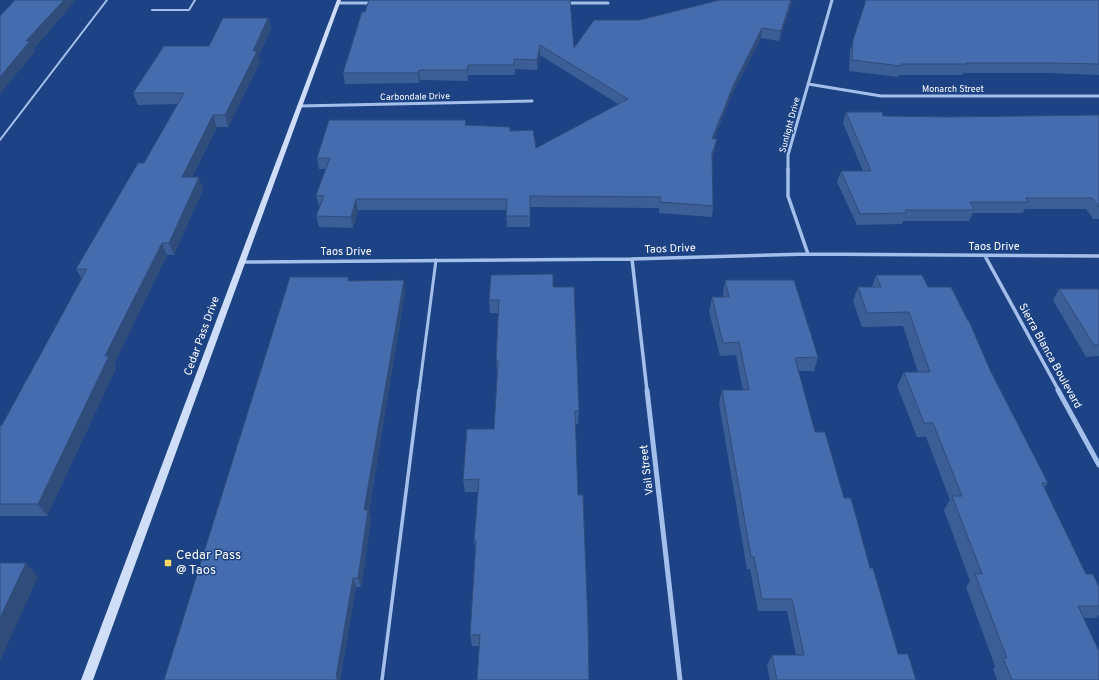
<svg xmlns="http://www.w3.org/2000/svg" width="1099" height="680" font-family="Overpass,sans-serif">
<rect width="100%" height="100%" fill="#1d4385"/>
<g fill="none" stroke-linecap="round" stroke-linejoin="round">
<!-- lane-far2 -->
<path stroke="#a4bfeb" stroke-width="2" d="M152,10H189L195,0
M0,140L107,0"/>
<!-- lane-far1 -->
<path stroke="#a4bfeb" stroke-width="3" d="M419,391L436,260"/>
<!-- lane -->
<path stroke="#a4bfeb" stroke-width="3.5" d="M382,680L419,390"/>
<!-- street-far2 -->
<path stroke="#a4bfeb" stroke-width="3" d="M338,3H372
M567,3H608
M808,84L881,96H1099
M299,106L532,101
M788,170V155L832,0"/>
<!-- street-far1 -->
<path stroke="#a4bfeb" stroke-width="3.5" d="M788,169V196L808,254
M985,256L1059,391
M632,259L647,391
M242,262L632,259L808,254L1099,256"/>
<!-- street -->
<path stroke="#a4bfeb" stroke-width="5" d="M647,390L680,680
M1058,390L1099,465"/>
<!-- secondary -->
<path fill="#cfdef8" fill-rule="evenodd" d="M337,0H341L93,680H81Z"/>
</g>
<!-- wall -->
<path fill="#3b5e96" d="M720,0H793L787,17L779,41L761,38L731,96L714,139L715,150L712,158L713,206L712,217L659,213V208L530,207V227H507L506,210H358L353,228L319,227L316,216L320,206H319L316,195L326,169H319L317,158L466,125L510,131L536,148L618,104L540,55L537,70L515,69V75H468V81L420,80L419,83L345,84L343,73L362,12L574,48L640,20Z
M902,0H1099V75L1047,73H963V75H899L898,77L849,71L850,51L853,40Z
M268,18L271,28L258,57L260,62L228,127H217L192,177L203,189L174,255H167L114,364L116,368L47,516H0V425H2L82,279L76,269L144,163L178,104L138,105L133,93Z
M846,112L883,116L946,117L1099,115V219H1093L1086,209H1025L1023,213H973L969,221H903L902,224L857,225L837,182L841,171H863L843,123Z
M876,275L928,287L990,370L1048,483L1044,488L1086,574L1099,587V615L1096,618H1083L1099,680H997L993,669L995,666L966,587L970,581L944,510L950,500L926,437H917L897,386L904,372H918L903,326L862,327L853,301L858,287H872Z
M725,280L818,357L814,371H798L815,432L844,498L870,568L898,654L916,680H770L767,666L772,655H796L787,611H758L750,569H747L719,403L722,390H743L736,355L720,356L709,311L712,297H723V294Z
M349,281L405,291L369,512L371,520L361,587H356L340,680Z
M553,287L579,411L578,424H576L479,646H472L470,635L476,553L474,541L478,492H465L463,480L494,429L498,374H497L496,361L498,313H490L489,300Z
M1059,289H1099V356L1086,357L1053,300Z"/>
<!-- shaded-wall -->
<path fill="#304c7a" d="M64,0H76L34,49L35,52L0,94V77L26,41Z
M791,0H793L787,17L779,41L781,31Z
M268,18L271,28L258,57L260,62L228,127L225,115Z
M762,28L761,38L731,96L710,149L712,139L733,86Z
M540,45V55L537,70V60Z
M468,65V81L467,70Z
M419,70L420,80L419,83L418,73Z
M213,115L217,127L186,189L182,177Z
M717,139L715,150L711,165L712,154Z
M199,177L203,189L174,255L169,243Z
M356,199L358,210L353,228L351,217Z
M162,243L167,255L114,364L116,368L47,516L38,504L105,356Z
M404,280L405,291L369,512L371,520L361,587L358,578L364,510Z
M26,563L38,577L0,661V618Z
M353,578L356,587L340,680H337L336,677Z"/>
<!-- building -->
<path fill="#456dae" stroke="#304c7a" d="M15,0H64L26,41H30L0,77V16Z
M369,0H570L574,48L594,20H640L720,0H791L781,31L762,28L733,86L712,139H717L712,154L713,206L660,202L661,197L530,196V216H506L507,199H356L351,217L316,216L324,196L316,195L330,158H317L329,120H466L465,125L510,127V131L533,130L536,148L628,99L540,45L537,60L514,59V65H468L467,70H419L418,73H343L362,12H365Z
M866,0H1099V64L1052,63H966L967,64H901V66L852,60L853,40Z
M223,18H268L253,51H257L225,115H213L182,177H199L169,243H162L105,356H109L38,504H0V425H2L87,269H76L138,163H144L184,93H133L164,46H209Z
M846,112H882L883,116L946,117L1099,115V207L1092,198H1026L1028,202H970L974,210H905L906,213L860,214L841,171H871Z
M553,274V287H574L579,411H575L578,495H583L588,624L589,680H477L480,635H470L476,541H474L479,479L463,480L467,429H494L498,361H496L499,300H489L491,275Z
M876,275H922L928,287H951L968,321H969L990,370L1048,483H1042L1086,574H1093L1099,587V606H1078L1099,651V680H1012L1003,658H1007L975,574H982L952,496H962L933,423H924L904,372H930L909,312L867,313L858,287H881Z
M290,277H348V281L404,280L364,510H368L358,578H353L336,677H337V680H164Z
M725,280H794L818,357L795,358L815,432H825L844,498H851L870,568H873L898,654H908L916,680H777L772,655H804L792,599H762L754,557H751L722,390H749L739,342L723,343L712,297H729Z
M1059,289H1099V345H1094Z
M0,563H26L0,618Z"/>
<!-- markers -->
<rect fill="#fbd862" stroke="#1d4385" stroke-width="1.5" x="164" y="559" width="8" height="8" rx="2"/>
<g text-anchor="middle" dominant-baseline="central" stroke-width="3" stroke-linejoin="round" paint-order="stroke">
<!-- far-street labels -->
<g font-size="9" fill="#fff" stroke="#1d4385">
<text x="953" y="89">Monarch Street</text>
<text transform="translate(415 97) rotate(-1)">Carbondale Drive</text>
<text transform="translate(790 125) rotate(-75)">Sunlight Drive</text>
</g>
<!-- street labels -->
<g font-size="11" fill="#fff" stroke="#1d4385">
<text x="994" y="247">Taos Drive</text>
<text transform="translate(670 249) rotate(-2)">Taos Drive</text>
<text x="346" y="252">Taos Drive</text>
<text transform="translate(202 336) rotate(-70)">Cedar Pass Drive</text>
<text transform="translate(1050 356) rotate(61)">Sierra Blanca Boulevard</text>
<text transform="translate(647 470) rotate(-97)">Vail Street</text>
</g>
<!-- near-poi labels -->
<g font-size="13" fill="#fff" stroke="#1d4385" text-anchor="start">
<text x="176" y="556">Cedar Pass<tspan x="176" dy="15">@ Taos</tspan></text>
</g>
</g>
</svg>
